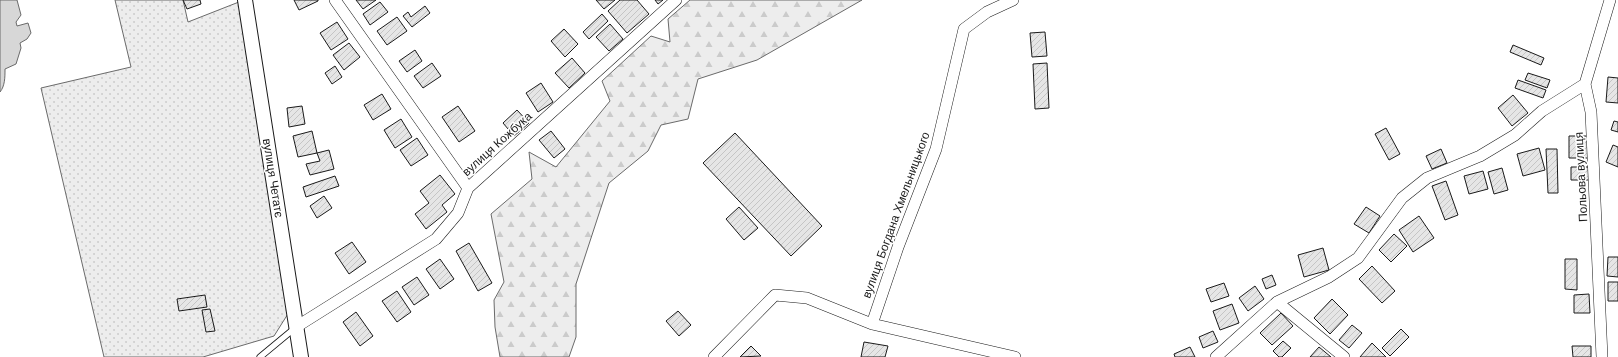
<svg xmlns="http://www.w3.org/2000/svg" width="1618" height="357" font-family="Arial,sans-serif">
<defs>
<pattern id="green-dots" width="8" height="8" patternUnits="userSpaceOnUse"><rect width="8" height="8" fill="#ededed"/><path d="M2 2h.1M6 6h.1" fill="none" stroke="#cbcbcb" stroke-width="1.8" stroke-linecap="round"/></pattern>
<pattern id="forest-firs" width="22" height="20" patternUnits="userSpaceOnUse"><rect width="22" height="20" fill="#ededed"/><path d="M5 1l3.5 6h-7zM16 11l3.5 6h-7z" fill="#cbcbcb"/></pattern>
<pattern id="building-hatch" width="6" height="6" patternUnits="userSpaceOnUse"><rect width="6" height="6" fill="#e6e6e6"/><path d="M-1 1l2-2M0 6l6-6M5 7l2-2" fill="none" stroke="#c5c5c5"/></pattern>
</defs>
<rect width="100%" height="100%" fill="#fff"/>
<!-- green -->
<path fill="url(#green-dots)" stroke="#6a6a6a" d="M115,0H183L188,22L244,0L291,309L274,336L203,357H104L41,88L131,67Z"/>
<!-- forest -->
<path fill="url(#forest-firs)" stroke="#6a6a6a" d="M690,0H862L757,60L698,79L688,119L661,125L648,151L609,183L576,284V337L569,357H500L495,327L494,300L504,282L491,214L532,179L529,152L556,167L610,101L602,81L651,36L670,42L668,19Z"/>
<!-- water -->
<path fill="#d7d7d7" stroke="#6a6a6a" d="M0,0H17L21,15L16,22L17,26L28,23L31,33L27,39L20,43L21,48L16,64L5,69C5,77 5,86 0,92Z"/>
<!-- building -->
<path fill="url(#building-hatch)" stroke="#1a1a1a" d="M183,0H200L201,4L187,9Z
M294,0H318V1L299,10Z
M356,0H376L363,9Z
M596,0H615L604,9Z
M620,0H637L649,14L627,33L608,11Z
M655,0H663L658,4Z
M380,2L388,12L370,25L363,14Z
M425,6L430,13L412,27L403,16L408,12L411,17Z
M602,14L608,21L589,39L583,32Z
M397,17L407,31L387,45L377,31Z
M337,22L348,39L331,50L320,33Z
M610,24L623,39L609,51L596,37Z
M564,29L578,44L565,57L551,41Z
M1045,32L1047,56L1032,57L1030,33Z
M349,43L360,57L344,70L333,55Z
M1513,45L1544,58L1541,65L1510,52Z
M415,50L422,61L407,72L399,61Z
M572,58L585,73L569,88L555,73Z
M432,63L441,76L423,88L414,76Z
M1047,63L1049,108L1035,109L1033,64Z
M335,66L342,77L332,84L325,73Z
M1528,73L1550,80L1547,88L1525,80Z
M1608,77L1618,78V103L1606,102Z
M1518,80L1546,90L1543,98L1515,88Z
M541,83L553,102L538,112L526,93Z
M382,94L391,109L373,120L364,105Z
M1513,95L1528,113L1512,126L1498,108Z
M302,106L305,124L289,127L287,108Z
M458,106L475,131L459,142L442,117Z
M517,110L529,123L514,136L503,123Z
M401,119L412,137L395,148L384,130Z
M1614,121L1618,122V132L1611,130Z
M1386,128L1400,154L1389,160L1375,134Z
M312,131L317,153L298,157L293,136Z
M551,131L565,149L554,158L539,140Z
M735,133L822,226L791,256L703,163Z
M1569,136H1588V158H1569Z
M417,138L428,155L411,166L400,150Z
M1613,145L1618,147V167L1606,162Z
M1539,148L1545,170L1523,176L1517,154Z
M1441,149L1447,163L1432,169L1426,156Z
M1546,149H1557L1558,193H1548Z
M329,150L334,169L310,175L306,164L320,161L317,153Z
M1571,167H1590V180H1571Z
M1502,168L1508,190L1494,194L1488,172Z
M1483,171L1488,189L1469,194L1464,176Z
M440,175L455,194L442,205L447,212L426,229L415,214L429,203L420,191Z
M335,176L339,186L306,197L303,187Z
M1446,181L1458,215L1445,220L1432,186Z
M324,196L332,208L317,218L310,206Z
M739,207L758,228L744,240L726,219Z
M1366,207L1380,216L1369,233L1354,224Z
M1419,216L1434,238L1413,252L1399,230Z
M1394,234L1407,246L1391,262L1379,250Z
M352,242L366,262L349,274L335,253Z
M469,243L492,283L478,291L456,251Z
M1323,248L1329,270L1304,277L1298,255Z
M1608,257H1618V277L1607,276Z
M440,259L454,279L440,289L426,269Z
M1565,259H1577V290L1565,289Z
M1372,266L1395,291L1382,303L1359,279Z
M1272,275L1276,285L1266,289L1262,279Z
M417,277L429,295L414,305L402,287Z
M1608,282H1618V301H1608Z
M1224,283L1229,296L1211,302L1206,289Z
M1255,286L1264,299L1248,311L1239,298Z
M397,291L411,312L397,322L382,301Z
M1589,294L1590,313H1574V295Z
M205,295L207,307L179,311L177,299Z
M1332,299L1348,315L1330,334L1314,318Z
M1232,304L1239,323L1220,330L1213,311Z
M210,309L215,331L206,332L202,310Z
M678,311L691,325L679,336L666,321Z
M356,312L373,336L360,346L343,322Z
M1281,313L1293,326L1272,345L1260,333Z
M1352,325L1362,333L1349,348L1339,340Z
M1401,329L1409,337L1390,356L1382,348Z
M1213,331L1218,342L1203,348L1199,337Z
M1283,341L1291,348L1282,357H1279L1273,351Z
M864,342L888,346L885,357H861Z
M1372,343L1386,357H1360Z
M751,346L761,356L740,357Z
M1572,346H1591V357H1573Z
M1190,347L1195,357H1175L1174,354Z
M1319,347L1331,357H1310Z"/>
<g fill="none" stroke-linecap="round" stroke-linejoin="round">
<defs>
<path id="service" d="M260,357L295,328"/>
<path id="minor" d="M335,0L468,188
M1277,302L1344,357
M872,324L898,247L936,149L964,29L987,12L1013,0
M296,327L436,239L458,213L468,188L676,0
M714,357L775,295L807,298L872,324L1015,357
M1216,357L1277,302L1329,277L1358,258L1402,198L1427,178L1480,156L1515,135L1542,111L1585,84
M1602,357L1591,112L1585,84L1610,0"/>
<path id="tertiary" d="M245,0L301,357"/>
</defs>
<!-- service casing -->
<use href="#service" stroke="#1a1a1a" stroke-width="7"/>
<!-- minor casing -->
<use href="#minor" stroke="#1a1a1a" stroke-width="12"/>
<!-- tertiary casing -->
<use href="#tertiary" stroke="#1a1a1a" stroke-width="16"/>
<!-- service -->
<use href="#service" stroke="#fff" stroke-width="5.5"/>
<!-- minor -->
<use href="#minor" stroke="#fff" stroke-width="11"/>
<!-- tertiary -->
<use href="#tertiary" stroke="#fff" stroke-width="14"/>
</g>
<g text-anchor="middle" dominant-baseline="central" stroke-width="3" stroke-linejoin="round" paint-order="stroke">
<!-- street labels -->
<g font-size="12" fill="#1a1a1a" stroke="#fff">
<text transform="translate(497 144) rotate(-42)">вулиця Кожбука</text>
<text transform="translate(1581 177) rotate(-93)">Польова вулиця</text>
<text transform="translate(273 178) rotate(81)">вулиця Четатє</text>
<text transform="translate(896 215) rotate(-70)">вулиця Богдана Хмельницького</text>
</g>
</g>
</svg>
